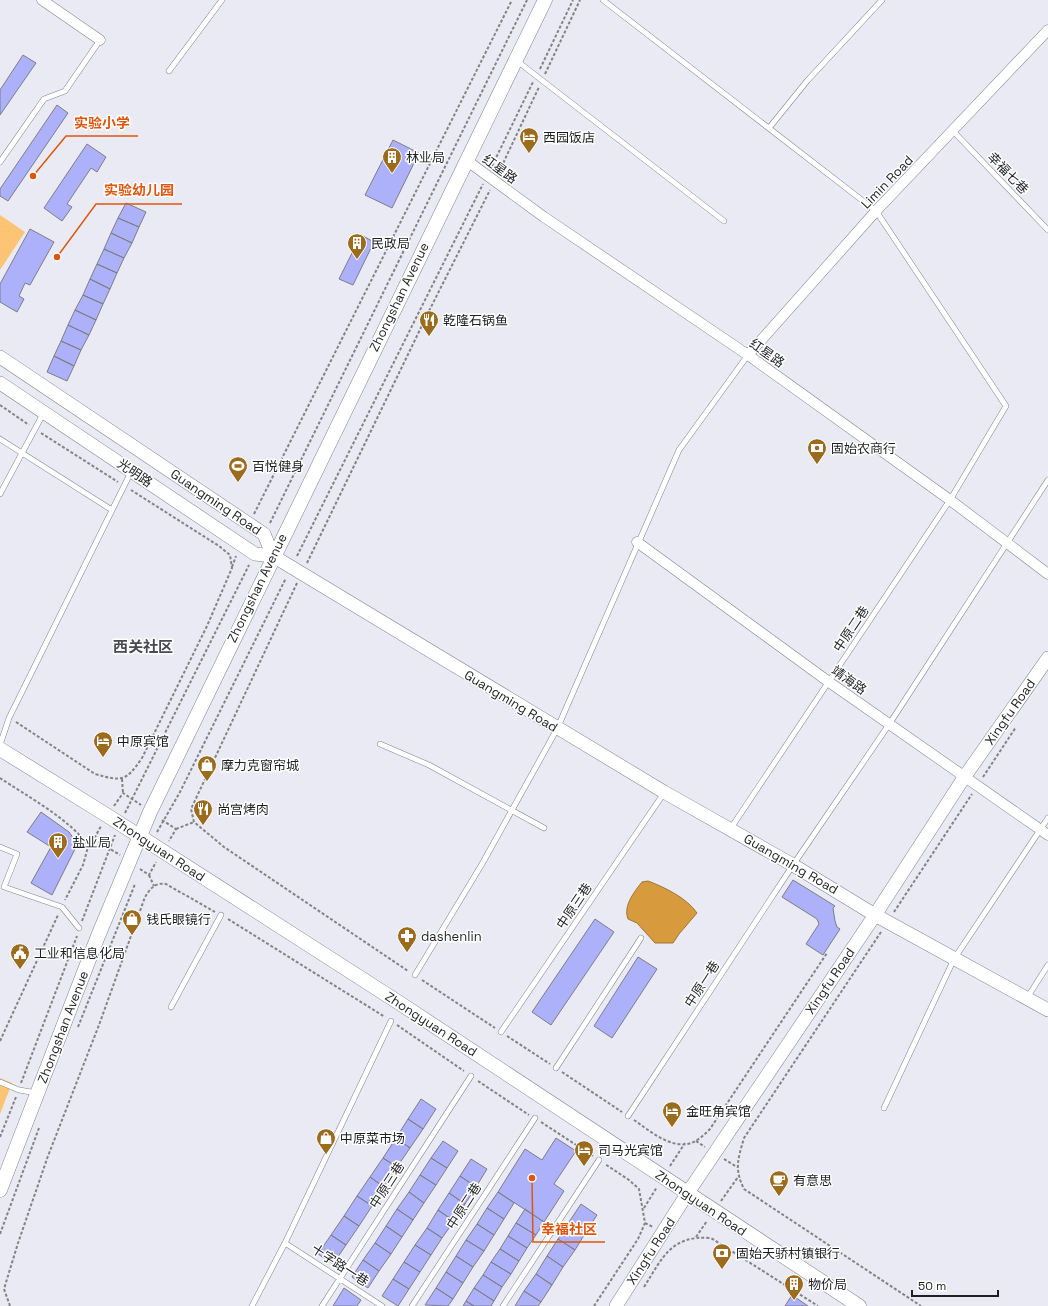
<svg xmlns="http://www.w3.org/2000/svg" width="1048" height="1306" font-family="'Space Grotesk','Noto Sans SC',sans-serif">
<rect width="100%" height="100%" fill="#e9eaf4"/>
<!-- green -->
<path fill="#fcc473" d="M0,215L25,232L0,270Z
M0,1078L12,1083L0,1114Z"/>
<!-- water -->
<path fill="#d79b3d" stroke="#a07635" d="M648,881C664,887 687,898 697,913L679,934L673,943H655L637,923L628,919C623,906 634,892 642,882Z"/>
<!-- building -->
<path fill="#adb1fa" stroke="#7c7d87" d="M23,55L36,63L0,115V90Z
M57,105L68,113L8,201L0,196V189Z
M393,140L419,153L392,208L365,195Z
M87,144L106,157L97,172L91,168L67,204L72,207L62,221L44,208Z
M126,203L146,212L139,227L118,218Z
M118,218L139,227L132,243L111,233Z
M30,229L54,242L30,285L25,283L19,296L24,299L17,312L0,302V284Z
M111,233L132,243L124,258L104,249Z
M361,235L374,242L353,285L339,279Z
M104,249L124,258L117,273L97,264Z
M97,264L117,273L110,289L90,279Z
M90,279L110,289L103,304L83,295Z
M83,295L103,304L96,320L75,310Z
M75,310L96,320L89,335L68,325Z
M68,325L89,335L81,350L61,341Z
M61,341L81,350L74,366L54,356Z
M54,356L74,366L67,381L47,372Z
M41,812L69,832L74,839L76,847L52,895L31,883L51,847L27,832Z
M793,880L835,906L833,908L835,921L837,927L840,929L823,955L806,944L819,924L817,919L782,897Z
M595,919L614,932L551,1025L532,1012Z
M638,957L657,969L612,1038L594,1026Z
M421,1099L436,1109L423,1129L408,1119Z
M408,1119L423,1129L410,1148L396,1138Z
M396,1138L410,1148L397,1167L383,1158Z
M556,1138L576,1151L554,1184L564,1191L544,1222L498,1192L525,1149L542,1160Z
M443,1141L458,1151L447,1168L431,1158Z
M383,1158L397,1167L384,1187L370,1177Z
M431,1158L447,1168L436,1185L420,1175Z
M471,1159L487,1169L476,1187L460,1176Z
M420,1175L436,1185L424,1203L409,1192Z
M460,1176L476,1187L465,1204L449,1193Z
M370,1177L384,1187L372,1206L357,1196Z
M409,1192L424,1203L413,1220L397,1209Z
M498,1192L514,1203L504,1219L487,1208Z
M449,1193L465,1204L454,1221L438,1210Z
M357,1196L372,1206L359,1226L344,1216Z
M581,1204L597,1215L586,1232L569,1222Z
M487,1208L504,1219L494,1235L477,1224Z
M397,1209L413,1220L402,1237L386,1226Z
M525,1209L544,1222L536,1235L516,1223Z
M438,1210L454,1221L442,1238L427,1228Z
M344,1216L359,1226L346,1245L331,1235Z
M569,1222L586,1232L575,1250L558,1239Z
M516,1223L536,1235L527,1248L508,1236Z
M477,1224L494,1235L484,1251L466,1240Z
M386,1226L402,1237L391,1254L375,1243Z
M427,1228L442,1238L431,1255L415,1245Z
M331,1235L346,1245L333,1264L318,1254Z
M508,1236L527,1248L519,1261L500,1249Z
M558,1239L575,1250L563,1267L547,1256Z
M466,1240L484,1251L473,1267L456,1256Z
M375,1243L391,1254L379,1271L363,1260Z
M415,1245L431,1255L420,1272L404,1262Z
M500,1249L519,1261L511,1274L491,1262Z
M456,1256L473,1267L463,1283L446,1272Z
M547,1256L563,1267L552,1285L536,1274Z
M363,1260L379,1271L368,1288L352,1277Z
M404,1262L420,1272L409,1289L393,1279Z
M491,1262L511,1274L502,1287L483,1275Z
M446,1272L463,1283L453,1299L436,1288Z
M536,1274L552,1285L541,1302L524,1291Z
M483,1275L502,1287L494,1301L474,1288Z
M393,1279L409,1289L398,1306L382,1296Z
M344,1288L361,1300L357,1306H333Z
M436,1288L453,1299L448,1306L425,1305Z
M474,1288L494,1301L491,1306H474L466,1301Z
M524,1291L541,1302L538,1306H515Z
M792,1295L808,1306H785Z
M466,1301L474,1306H463Z"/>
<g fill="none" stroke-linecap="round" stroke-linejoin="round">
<defs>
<path id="service" d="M603,0L876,211L1006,406L950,500L731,828
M517,61L724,221
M169,71L222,0
M769,128L807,81L882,0
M953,131L1048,230
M0,162L44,99L65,91L100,40
M0,439L112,510
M0,494L43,414
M380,744L429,765L544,828
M0,745L9,718L131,472
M0,847L17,854L4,887L62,907L79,928
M415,975L482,864L557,729L679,450L748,355
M1027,998L1048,965
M171,1007L221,915
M501,1032L664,793
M556,1068L641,938
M0,1082L19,1090L37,1093
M884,1108L954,959L1048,818
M628,1116L793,865L890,723L1048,480
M285,1243L382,1306
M252,1306L285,1243L391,1021
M322,1306L471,1076
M412,1306L535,1118
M503,1306L599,1160"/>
<path id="minor" d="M42,0L100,40
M466,160L544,217L748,355L950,500L1048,574
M748,355L876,211L1048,30
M637,542L829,682L1048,835"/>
<path id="tertiary" d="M0,357L264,534L273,556
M0,383L255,554L273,556L664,792L793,865L875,915L1048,1010
M616,1306L687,1194L875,915L965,776L1048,658"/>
<path id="secondary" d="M0,749L108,816L401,1004L859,1306
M0,1190L98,936L150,812L545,0"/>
</defs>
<!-- service casing -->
<use href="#service" stroke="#82838d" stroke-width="6"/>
<!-- minor casing -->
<use href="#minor" stroke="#82838d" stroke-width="11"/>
<!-- tertiary casing -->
<use href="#tertiary" stroke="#82838d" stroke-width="14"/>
<!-- secondary casing -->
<use href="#secondary" stroke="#82838d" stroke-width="15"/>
<!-- path -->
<path stroke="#828389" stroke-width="2" stroke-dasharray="3 2" stroke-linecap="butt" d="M540,69L573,0
M545,74L580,0
M492,166L533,82
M499,172L539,87
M0,405L29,425
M41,433L118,482
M254,514L512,0
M270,523L527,0
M297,556L483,184
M307,563L430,309L490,190
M232,567L236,556
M297,583L191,809L194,822L224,847L408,971
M16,722L95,774C123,782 126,781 142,758L207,626L232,568L230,555L219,546L131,490
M983,777L1016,727
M0,778C25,795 75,822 88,847L83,865L65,900
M122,779L123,793
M114,806L123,793L141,805
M125,813L249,565
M162,820L176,829L169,841
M176,829L194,822
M157,832L180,792L286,578
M94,839L120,855
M86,843L94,839L101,826
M140,869L149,875L156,862
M149,875L154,886
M894,912L972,794
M228,919L385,1017
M82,921L115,835
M881,932L744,1138C738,1159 734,1169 744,1189L921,1306
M422,980L495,1028
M397,1025L464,1071
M78,1027L135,884
M507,1036L550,1064
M0,1041L58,915
M562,1072L622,1112
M478,1081L529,1115
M21,1083L77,936
M634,1120C650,1131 676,1154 697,1140C702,1137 706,1133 710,1129L827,953
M541,1122L593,1156
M0,1137L16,1097
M696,1141L705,1147
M724,1159L737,1167
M670,1166L685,1143
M721,1201L738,1177
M644,1208L657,1187
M645,1223L653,1227
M0,1234L39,1128
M696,1237L707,1221
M644,1287C663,1257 671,1235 711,1238L818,1306
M10,1306L4,1289L18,1243L48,1156L99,1025L145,897C150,889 155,882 166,884L215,912
M594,1306L638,1239L645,1223L639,1189L629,1180L605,1164"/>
<!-- service -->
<use href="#service" stroke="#fff" stroke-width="5"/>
<!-- minor -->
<use href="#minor" stroke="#fff" stroke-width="10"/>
<!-- tertiary -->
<use href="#tertiary" stroke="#fff" stroke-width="13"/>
<!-- secondary -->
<use href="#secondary" stroke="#fff" stroke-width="14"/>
</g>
<!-- icons -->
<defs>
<symbol id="hotel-pin" viewBox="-11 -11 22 30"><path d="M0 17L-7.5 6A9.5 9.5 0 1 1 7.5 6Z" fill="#9b6c1d" stroke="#fff"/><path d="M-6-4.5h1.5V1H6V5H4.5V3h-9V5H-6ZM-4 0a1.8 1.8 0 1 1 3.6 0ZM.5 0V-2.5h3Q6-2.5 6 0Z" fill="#fff"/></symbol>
<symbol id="building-pin" viewBox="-11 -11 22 30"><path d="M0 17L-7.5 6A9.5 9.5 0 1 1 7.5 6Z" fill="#9b6c1d" stroke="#fff"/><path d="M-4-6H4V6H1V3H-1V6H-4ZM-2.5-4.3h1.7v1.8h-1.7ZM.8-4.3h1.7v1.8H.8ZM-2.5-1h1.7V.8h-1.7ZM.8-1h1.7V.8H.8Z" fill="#fff"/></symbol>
<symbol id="restaurant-pin" viewBox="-11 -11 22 30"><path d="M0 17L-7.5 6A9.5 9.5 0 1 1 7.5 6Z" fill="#9b6c1d" stroke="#fff"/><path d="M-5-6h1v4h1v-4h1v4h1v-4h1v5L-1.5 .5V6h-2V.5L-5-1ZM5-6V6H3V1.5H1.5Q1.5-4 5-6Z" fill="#fff"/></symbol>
<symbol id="bank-pin" viewBox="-11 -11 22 30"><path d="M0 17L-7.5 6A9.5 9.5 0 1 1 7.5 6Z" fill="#9b6c1d" stroke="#fff"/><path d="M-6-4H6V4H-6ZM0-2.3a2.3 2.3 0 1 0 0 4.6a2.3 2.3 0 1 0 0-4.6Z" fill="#fff"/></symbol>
<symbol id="stadium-pin" viewBox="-11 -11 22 30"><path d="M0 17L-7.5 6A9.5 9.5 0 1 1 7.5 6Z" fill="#9b6c1d" stroke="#fff"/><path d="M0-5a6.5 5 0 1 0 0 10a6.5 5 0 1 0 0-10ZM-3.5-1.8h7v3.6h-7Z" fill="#fff"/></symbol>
<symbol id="shop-pin" viewBox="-11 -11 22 30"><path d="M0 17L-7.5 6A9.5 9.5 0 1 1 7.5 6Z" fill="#9b6c1d" stroke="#fff"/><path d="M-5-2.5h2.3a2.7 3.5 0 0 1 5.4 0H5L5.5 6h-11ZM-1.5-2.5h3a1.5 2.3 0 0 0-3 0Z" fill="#fff"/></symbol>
<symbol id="pharmacy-pin" viewBox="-11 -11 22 30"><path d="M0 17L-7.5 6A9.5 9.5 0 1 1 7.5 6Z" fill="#9b6c1d" stroke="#fff"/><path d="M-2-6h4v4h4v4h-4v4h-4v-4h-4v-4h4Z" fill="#fff"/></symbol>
<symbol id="civic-pin" viewBox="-11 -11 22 30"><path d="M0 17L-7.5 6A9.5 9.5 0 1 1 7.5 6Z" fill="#9b6c1d" stroke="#fff"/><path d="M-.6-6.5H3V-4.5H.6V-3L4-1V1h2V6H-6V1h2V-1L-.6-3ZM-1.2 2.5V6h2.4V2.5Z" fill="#fff"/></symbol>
<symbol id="cafe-pin" viewBox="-11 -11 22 30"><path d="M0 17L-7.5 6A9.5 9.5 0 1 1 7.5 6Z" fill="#9b6c1d" stroke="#fff"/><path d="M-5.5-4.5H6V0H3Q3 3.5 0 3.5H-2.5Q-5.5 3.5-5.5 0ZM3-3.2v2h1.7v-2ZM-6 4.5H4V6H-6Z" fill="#fff"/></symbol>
</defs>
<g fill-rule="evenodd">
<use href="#hotel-pin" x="518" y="126" width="22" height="30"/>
<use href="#building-pin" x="381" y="146" width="22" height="30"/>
<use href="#building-pin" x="346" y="232" width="22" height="30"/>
<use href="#restaurant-pin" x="418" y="309" width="22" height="30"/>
<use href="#bank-pin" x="806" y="437" width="22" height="30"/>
<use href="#stadium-pin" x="227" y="455" width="22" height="30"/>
<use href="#hotel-pin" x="92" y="730" width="22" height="30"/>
<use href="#shop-pin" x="196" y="754" width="22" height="30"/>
<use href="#restaurant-pin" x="192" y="798" width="22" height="30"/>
<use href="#building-pin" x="47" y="831" width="22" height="30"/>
<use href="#shop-pin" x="121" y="908" width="22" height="30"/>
<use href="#pharmacy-pin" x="396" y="925" width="22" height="30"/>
<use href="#civic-pin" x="9" y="942" width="22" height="30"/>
<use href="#hotel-pin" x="661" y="1100" width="22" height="30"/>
<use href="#shop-pin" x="315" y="1127" width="22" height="30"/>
<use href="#hotel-pin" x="573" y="1139" width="22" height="30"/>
<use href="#cafe-pin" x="768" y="1169" width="22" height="30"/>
<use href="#bank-pin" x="711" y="1242" width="22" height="30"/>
<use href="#building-pin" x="783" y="1273" width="22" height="30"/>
</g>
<g text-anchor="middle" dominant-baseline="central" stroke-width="3" stroke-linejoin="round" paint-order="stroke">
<!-- poi labels -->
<g font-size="13" fill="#1e1f22" stroke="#fff" text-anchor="start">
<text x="543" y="137">西园饭店</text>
<text x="406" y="157">林业局</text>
<text x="371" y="243">民政局</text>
<text x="443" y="320">乾隆石锅鱼</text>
<text x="831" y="448">固始农商行</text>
<text x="252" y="466">百悦健身</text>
<text x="117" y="741">中原宾馆</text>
<text x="221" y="765">摩力克窗帘城</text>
<text x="217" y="809">尚宫烤肉</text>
<text x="72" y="842">盐业局</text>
<text x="146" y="919">钱氏眼镜行</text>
<text x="421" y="936">dashenlin</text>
<text x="34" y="953">工业和信息化局</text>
<text x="686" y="1111">金旺角宾馆</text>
<text x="340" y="1138">中原菜市场</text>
<text x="598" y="1150">司马光宾馆</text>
<text x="793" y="1180">有意思</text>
<text x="736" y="1253">固始天骄村镇银行</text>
<text x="808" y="1284">物价局</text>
</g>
<!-- street labels -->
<g font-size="13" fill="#1e1f22" stroke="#fff">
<text transform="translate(500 169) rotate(36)">红星路</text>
<text transform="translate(1008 173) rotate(46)">幸福七巷</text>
<text transform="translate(887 182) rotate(-46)">Limin Road</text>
<text transform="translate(399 297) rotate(-64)">Zhongshan Avenue</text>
<text transform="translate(767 353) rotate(35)">红星路</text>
<text transform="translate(135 473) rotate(34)">光明路</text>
<text transform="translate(216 502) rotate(34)">Guangming Road</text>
<text transform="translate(257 588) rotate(-64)">Zhongshan Avenue</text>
<text transform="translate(851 629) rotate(-56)">中原二巷</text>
<text transform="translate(849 680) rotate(35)">靖海路</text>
<text transform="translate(511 701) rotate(31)">Guangming Road</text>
<text transform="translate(1010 712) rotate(-55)">Xingfu Road</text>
<text transform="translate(159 849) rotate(33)">Zhongyuan Road</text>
<text transform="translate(791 864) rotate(30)">Guangming Road</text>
<text transform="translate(574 906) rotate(-56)">中原三巷</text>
<text transform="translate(830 981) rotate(-56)">Xingfu Road</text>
<text transform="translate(702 984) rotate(-57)">中原一巷</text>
<text transform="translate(431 1024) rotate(33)">Zhongyuan Road</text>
<text transform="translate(63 1027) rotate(-69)">Zhongshan Avenue</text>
<text transform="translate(387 1185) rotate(-57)">中原三巷</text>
<text transform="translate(701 1203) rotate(34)">Zhongyuan Road</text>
<text transform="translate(464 1206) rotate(-57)">中原二巷</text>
<text transform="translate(651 1251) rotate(-57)">Xingfu Road</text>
<text transform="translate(340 1265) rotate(33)">十字路一巷</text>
</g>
<!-- quarter labels -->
<g font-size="15" font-weight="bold" fill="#484951" stroke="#fff">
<text x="143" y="646">西关社区</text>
</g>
</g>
<!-- callouts -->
<path fill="none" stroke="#de560d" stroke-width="1.5" d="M33 176L66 136H138M57 257L96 204H182M532 1178L533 1242H605"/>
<g fill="#de560d" stroke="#fff" stroke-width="1.5">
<circle cx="33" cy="176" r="4"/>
<circle cx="57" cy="257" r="4"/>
<circle cx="532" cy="1178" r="4"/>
</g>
<g font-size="14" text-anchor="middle" font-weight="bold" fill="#de560d" stroke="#fff" stroke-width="3" stroke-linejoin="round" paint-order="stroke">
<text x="102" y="128">实验小学</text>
<text x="139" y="195">实验幼儿园</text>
<text x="569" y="1234">幸福社区</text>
</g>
<!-- scale -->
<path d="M912 1290v6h86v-6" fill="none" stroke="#1e1f22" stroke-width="2"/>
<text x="918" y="1290" font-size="12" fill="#1e1f22" stroke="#ffffff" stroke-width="3" paint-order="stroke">50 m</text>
</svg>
